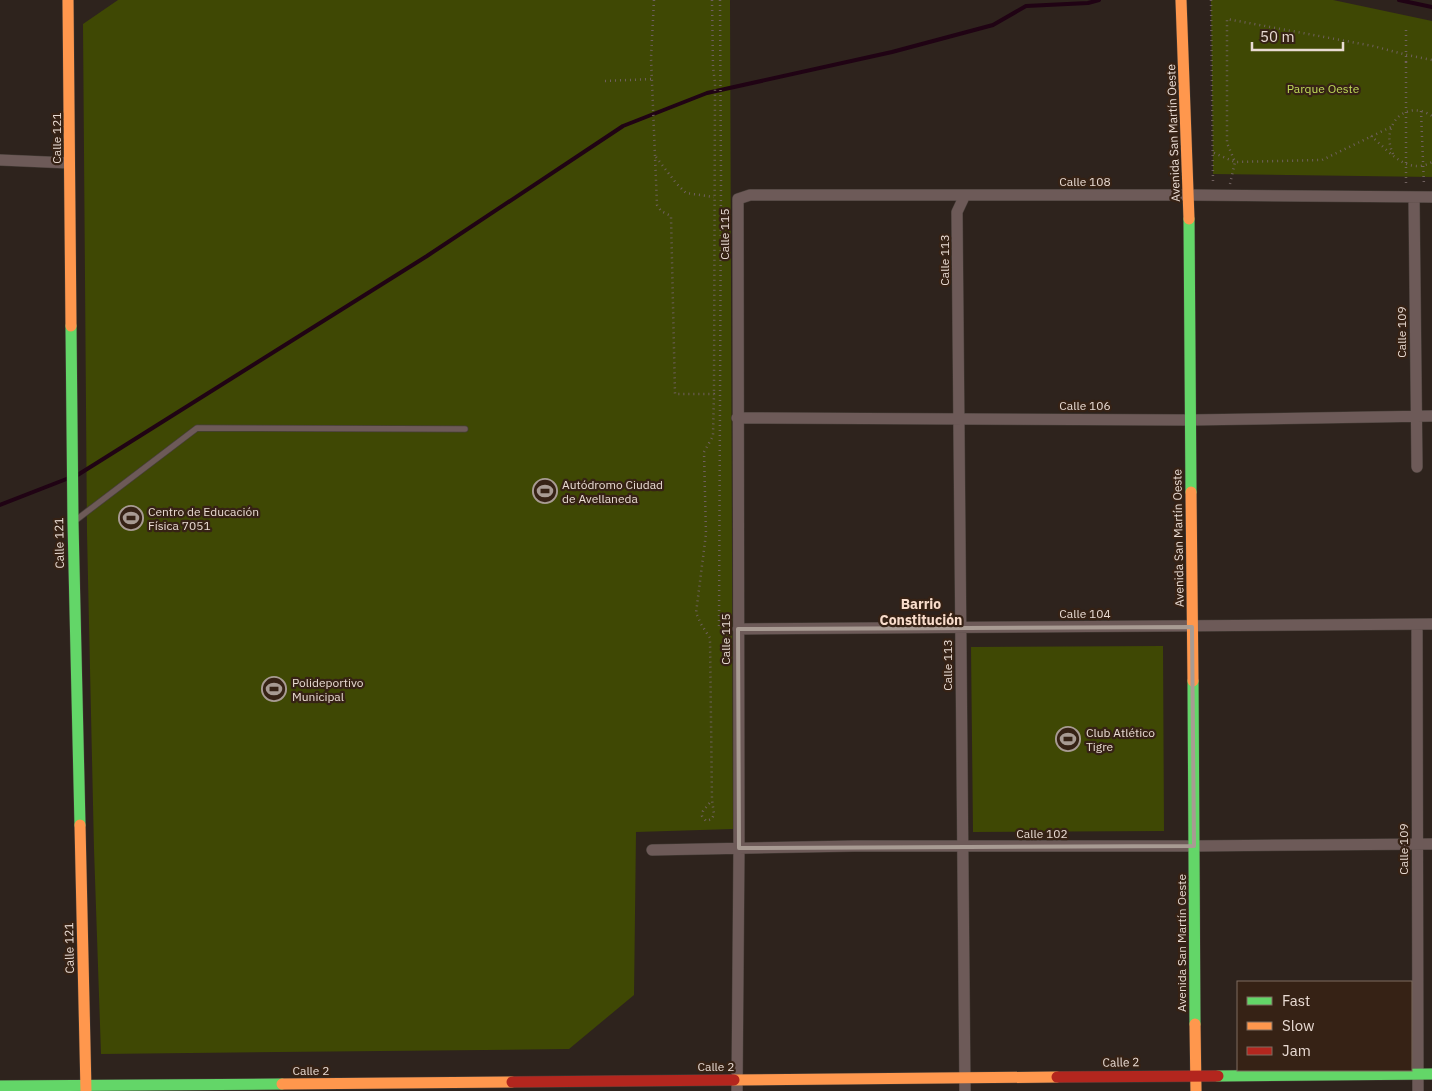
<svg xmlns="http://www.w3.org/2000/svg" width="1432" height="1091" font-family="'IBM Plex Sans',sans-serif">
<rect width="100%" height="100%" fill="#2e231d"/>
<!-- green -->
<path fill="#3f4804" d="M118,0H730L733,829L636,832L634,995L569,1049L101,1054L94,849L87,533L83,24Z
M1211,0H1333L1432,21V177L1213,174Z
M1163,646L1164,831L973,832L971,647Z"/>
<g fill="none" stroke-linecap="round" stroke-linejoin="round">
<!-- stream -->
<path stroke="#200314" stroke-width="4" d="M1399,0L1432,7
M76,476L427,256L623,126L707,93L892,52L993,25L1026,6L1088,3L1099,0
M0,505L69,478"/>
<defs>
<path id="lane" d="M76,520L197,428L465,429"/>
<path id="street" d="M0,160L69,163
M1414,197L1417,467
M737,418L1190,420L1432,416
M1417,625L1418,1091
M738,629L1432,624
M652,850L855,846H1194L1432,844
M737,1091L739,848L738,199L750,195H1189L1432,197
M965,1091L957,212L965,195"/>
<path id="fast" d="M1189,219L1191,492
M71,326L73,523L80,825
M1193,681L1195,1024
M1218,1076L1432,1074
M0,1086L282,1084"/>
<path id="slow" d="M68,0L71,326
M1181,0L1189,219
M1191,492L1193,681
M80,825L86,1091
M1195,1024L1196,1091
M734,1080L1057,1077
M282,1084L512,1082"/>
<path id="jam" d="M1057,1077L1218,1076
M512,1082L734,1080"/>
</defs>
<!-- lane casing -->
<use href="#lane" stroke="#463e38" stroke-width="7"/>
<!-- street casing -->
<use href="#street" stroke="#463e38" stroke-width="12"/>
<!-- fast casing -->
<use href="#fast" stroke="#463e38" stroke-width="12"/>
<!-- slow casing -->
<use href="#slow" stroke="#463e38" stroke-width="12"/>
<!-- jam casing -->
<use href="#jam" stroke="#463e38" stroke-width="12"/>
<!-- path -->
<path stroke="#6f605e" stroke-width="2.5" stroke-dasharray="1 4" stroke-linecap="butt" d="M654,0L651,58L657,205L661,211L671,216L675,394H714L713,436L704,452L706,534L696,613L701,624L710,638L712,800L714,814L712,819L706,821L702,816L703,811L712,800
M712,0L713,67L715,83L714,393
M720,0L721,179L719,627L728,628
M1211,0L1213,183
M1406,30V49
M1406,62V185
M605,81L652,79
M1421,111L1424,186
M1371,136C1389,151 1407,176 1432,162
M1214,153L1235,162L1322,160L1391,127
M1393,154C1380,126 1405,98 1432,116
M656,157L676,183L686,193L714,197
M1230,184L1235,162L1227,143V19L1373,46L1407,55L1432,60"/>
<!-- lane -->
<use href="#lane" stroke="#6d5a58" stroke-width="5.5"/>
<!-- street -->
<use href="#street" stroke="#6d5a58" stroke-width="11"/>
<!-- fast -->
<use href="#fast" stroke="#63d668" stroke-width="11"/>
<!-- slow -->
<use href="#slow" stroke="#ff974d" stroke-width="11"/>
<!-- jam -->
<use href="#jam" stroke="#b3261e" stroke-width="11"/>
<!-- path-bridge -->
<path stroke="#6f605e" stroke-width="2.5" stroke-dasharray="1 4" stroke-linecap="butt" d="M1406,62V49"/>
</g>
<!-- marked area -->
<path fill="none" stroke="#a89b93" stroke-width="4" stroke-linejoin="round" d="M1192,627L1194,846L739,848L738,629Z"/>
<!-- icons -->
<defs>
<symbol id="stadium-ring" viewBox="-11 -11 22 22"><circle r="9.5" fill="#362215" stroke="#a89b93" stroke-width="1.5"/><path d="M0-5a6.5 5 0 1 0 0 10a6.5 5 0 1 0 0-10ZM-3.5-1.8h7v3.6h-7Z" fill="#a89b93"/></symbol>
</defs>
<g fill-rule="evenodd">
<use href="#stadium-ring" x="531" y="477" width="28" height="28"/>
<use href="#stadium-ring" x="117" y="504" width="28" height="28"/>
<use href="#stadium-ring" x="260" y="675" width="28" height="28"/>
<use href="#stadium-ring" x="1054" y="725" width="28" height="28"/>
</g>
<g text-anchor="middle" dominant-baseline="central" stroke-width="4.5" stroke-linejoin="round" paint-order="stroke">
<!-- park labels -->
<g font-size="12" fill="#c0db5a" stroke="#362215">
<text x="1323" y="88">Parque Oeste</text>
</g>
<!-- street labels -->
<g font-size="12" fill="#e9dbd3" stroke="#362215">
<text transform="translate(1173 133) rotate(-92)">Avenida San Martín Oeste</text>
<text transform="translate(56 138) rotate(-90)">Calle 121</text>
<text x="1085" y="181">Calle 108</text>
<text transform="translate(724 234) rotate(-90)">Calle 115</text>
<text transform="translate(944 260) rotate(-90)">Calle 113</text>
<text transform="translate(1401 332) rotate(-90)">Calle 109</text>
<text x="1085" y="405">Calle 106</text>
<text transform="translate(1178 538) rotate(-91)">Avenida San Martín Oeste</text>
<text transform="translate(59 543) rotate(-91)">Calle 121</text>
<text x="1085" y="613">Calle 104</text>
<text transform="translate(725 639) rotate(-90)">Calle 115</text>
<text transform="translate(947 665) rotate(-90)">Calle 113</text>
<text x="1042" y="833">Calle 102</text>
<text transform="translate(1403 849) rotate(-90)">Calle 109</text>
<text transform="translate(1181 943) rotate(-90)">Avenida San Martín Oeste</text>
<text transform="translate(69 948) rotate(-91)">Calle 121</text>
<text transform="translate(1121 1062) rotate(-1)">Calle 2</text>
<text x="716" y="1066">Calle 2</text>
<text x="311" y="1070">Calle 2</text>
</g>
<!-- poi labels -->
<g font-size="12" fill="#e9dbd3" stroke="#362215" text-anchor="start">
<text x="562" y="484">Autódromo Ciudad<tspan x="562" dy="14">de Avellaneda</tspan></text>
<text x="148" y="511">Centro de Educación<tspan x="148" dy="14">Física 7051</tspan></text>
<text x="292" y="682">Polideportivo<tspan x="292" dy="14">Municipal</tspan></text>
<text x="1086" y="732">Club Atlético<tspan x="1086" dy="14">Tigre</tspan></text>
</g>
<!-- neighbourhood labels -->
<g font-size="14" font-weight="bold" fill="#f8dccb" stroke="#362215">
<text x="921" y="604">Barrio<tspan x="921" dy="16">Constitución</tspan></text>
</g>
</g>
<!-- legend -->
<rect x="1237" y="981" width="175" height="90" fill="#362215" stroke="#7e6c61"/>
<rect x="1247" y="997" width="25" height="8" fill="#63d668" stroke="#7e6c61"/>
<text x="1282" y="1006" font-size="15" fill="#e9dbd3">Fast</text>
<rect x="1247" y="1022" width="25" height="8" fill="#ff974d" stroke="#7e6c61"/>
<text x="1282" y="1031" font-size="15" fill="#e9dbd3">Slow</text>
<rect x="1247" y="1047" width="25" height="8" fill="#b3261e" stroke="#7e6c61"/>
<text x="1282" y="1056" font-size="15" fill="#e9dbd3">Jam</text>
<!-- scale -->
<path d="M1252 42v8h91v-8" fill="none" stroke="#e9dbd3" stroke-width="2.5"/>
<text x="1260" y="42" font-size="15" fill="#e9dbd3" stroke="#362215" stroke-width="4" paint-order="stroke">50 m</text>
</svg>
